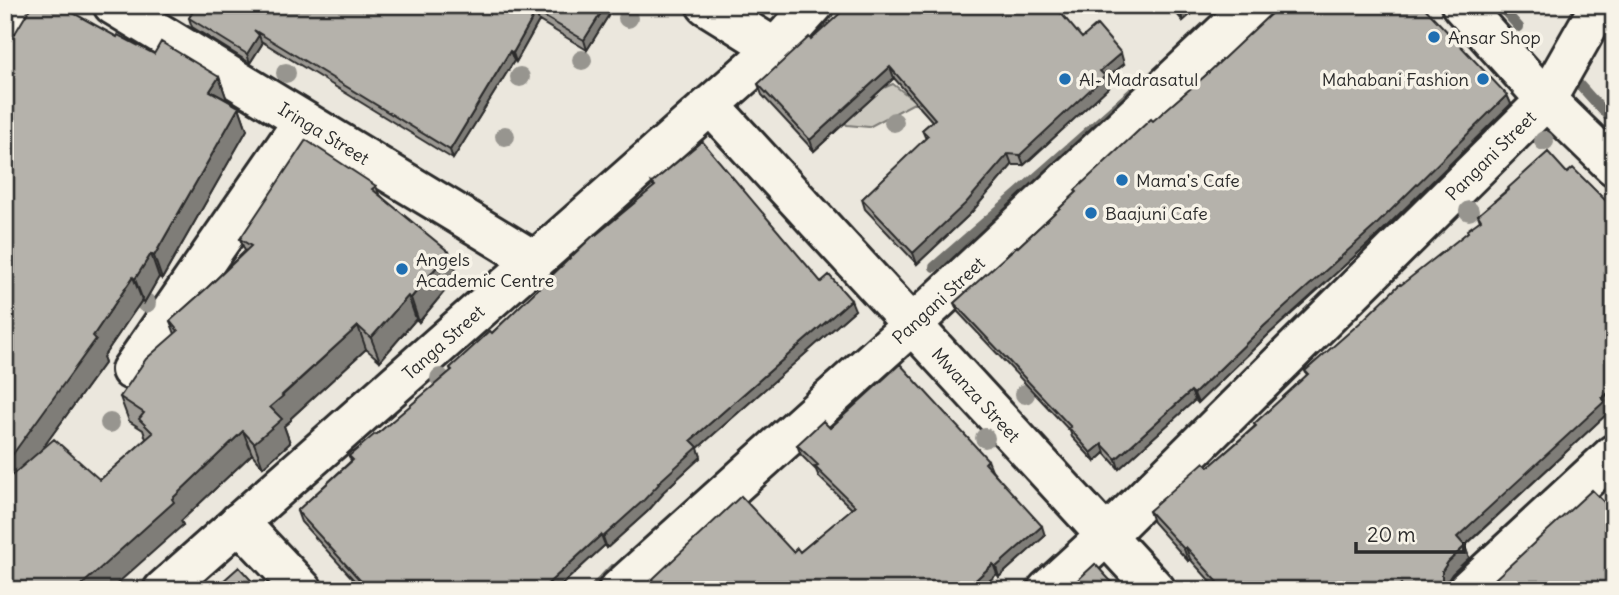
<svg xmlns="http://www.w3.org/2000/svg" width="1619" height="595" font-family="Delius,sans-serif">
<rect width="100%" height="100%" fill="#ebe7dd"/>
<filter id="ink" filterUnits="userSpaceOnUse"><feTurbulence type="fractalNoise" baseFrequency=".0143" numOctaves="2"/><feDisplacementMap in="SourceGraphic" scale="14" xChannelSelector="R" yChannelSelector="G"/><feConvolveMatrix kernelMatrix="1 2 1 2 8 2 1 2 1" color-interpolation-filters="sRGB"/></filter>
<g filter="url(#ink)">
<!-- grass -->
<path fill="#cbc8bf" stroke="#7b7a75" stroke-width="2" d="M893,84L916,102L869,127L847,125L833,109Z"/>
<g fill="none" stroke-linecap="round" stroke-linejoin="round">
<!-- stream -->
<path stroke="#72716c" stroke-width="10" d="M1499,5L1519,27
M1568,72L1614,123
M934,267L1048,167L1143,83
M593,590L613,569"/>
<defs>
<g id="minor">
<path id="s1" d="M113,5L535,261"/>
<path d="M706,5L775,48"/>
<path d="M1461,5L1546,100L1614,166"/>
<path d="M5,16L12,5"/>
<path id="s2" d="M711,106L1156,590"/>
<path d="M131,370L303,121"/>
<path d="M239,522L303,590"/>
<path id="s3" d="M163,590L775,48L814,5"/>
<path id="s4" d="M618,590L913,324L1253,5"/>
<path id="s5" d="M1047,590L1106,536L1546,100L1600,5"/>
<path d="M1467,590L1614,454"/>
</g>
</defs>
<!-- minor casing -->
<use href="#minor" stroke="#2b2b2b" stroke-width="44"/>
<!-- minor -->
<use href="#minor" stroke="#f7f3e8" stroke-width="38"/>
</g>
<!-- trees -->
<g fill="#97958f">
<circle cx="628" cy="18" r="10"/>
<circle cx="582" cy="60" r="10"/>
<circle cx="286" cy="73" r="10"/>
<circle cx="520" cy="77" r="10"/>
<circle cx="894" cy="122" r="10"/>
<circle cx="505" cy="136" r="10"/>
<circle cx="1544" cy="141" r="10"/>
<circle cx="1469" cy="211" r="10"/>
<circle cx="146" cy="303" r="10"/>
<circle cx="440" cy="378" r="10"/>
<circle cx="1025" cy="394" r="10"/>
<circle cx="110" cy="423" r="10"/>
<circle cx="985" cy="438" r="10"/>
</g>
<!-- wall -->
<path fill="#9c9993" stroke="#2b2b2b" stroke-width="2" d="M196,5H615L587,50L539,21L516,62L514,61L453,159L261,41L262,44L250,63L192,27L189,18Z
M1169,5H1201L1183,21Z
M1277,10L1507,95L1511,104L1377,236L1268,335L1198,403L1195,400L1119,469L1105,453L1095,462L1072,437L1070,431L958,312L954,303L1018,247L1076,193L1075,190L1205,76Z
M1614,13V42L1612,41L1606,26Z
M117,37L154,54L219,77L227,100L239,107L247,130L162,279L159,277L144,303L142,300L103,357L105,362L41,450L100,480L146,439L143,430L129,421L120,397L175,334L170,321L207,288L245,251L240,239L376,186L379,194L458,275L419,322L416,319L380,361L366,349L291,418V420L284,426L290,443L263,467L252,454L181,521L183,525L5,590Z
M1082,38L1124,64L1106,79L1109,87L1024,165H1012L970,214L917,264L865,209L862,199L926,139L922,130L932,121L894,78L814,151L762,95L758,84L811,40Z
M652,183L821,282L855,310L698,448L701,457L662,493L663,494L648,511L607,548L605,545L556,590H363L301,522L297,511L351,461L349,456L376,435L451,371L450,368L492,333L596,235L654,187Z
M1507,190L1609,412L1465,546L1469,558L1452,574L1446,583V590H1218L1190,559L1188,561L1153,522L1149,511L1209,467L1255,426L1254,424L1307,375L1305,371L1468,232L1480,221L1478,215Z
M830,428L992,470L1045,536L999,577L997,574L793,552H800L852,509L819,477L816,470L801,455L797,445Z"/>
<!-- shaded-wall -->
<path fill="#7f7d78" stroke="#2b2b2b" stroke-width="2" d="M606,5H615L587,50L584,40Z
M1185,5H1201L1183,21L1180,11Z
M536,12L539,21L516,62L513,53Z
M259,35L262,44L250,63L247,54Z
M510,51L514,61L453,159L450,150Z
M1121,53L1124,64L1106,79L1109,87L1024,165L1020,155L1100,71Z
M890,67L894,78L814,151L810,140Z
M219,77L227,100L210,91Z
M1507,95L1511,104L1377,236L1268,335L1198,403L1194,394L1264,326Z
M239,107L247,130L162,279L154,256Z
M1008,154L1012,165L970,214L917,264L913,253Z
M449,252L458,275L419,322L411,298Z
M151,254L159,277L144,303L135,279Z
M133,277L142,300L103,357L105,362L10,493L5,479V465Z
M408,296L416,319L380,361L371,338Z
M851,300L855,310L698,448L701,457L662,493L663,494L648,511L607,548L603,537L658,483L691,440Z
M358,326L366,349L291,418V420L284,426L290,443L263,467L254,443L270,407Z
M1614,388V404L1608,409L1609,412L1461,549L1457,537Z
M1191,391L1195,400L1119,469L1116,459Z
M243,431L252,454L181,521L183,525L110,590H76Z
M1102,444L1105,453L1095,462L1091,453Z
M988,460L992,470L988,473L985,463Z
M1042,526L1045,536L999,577L996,567Z
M601,535L605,545L556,590H541Z
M1465,546L1469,558L1452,574L1446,583V590H1444L1442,584V571L1448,562Z
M1186,547L1190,559L1188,561L1184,549Z
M993,564L997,574L979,590H965Z
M1401,584L1403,590H1395Z"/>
<!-- building -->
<path fill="#b5b2ab" stroke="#2b2b2b" stroke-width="2" d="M32,5H59L117,37L118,35L154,54L161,42L219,77L210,91L239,107L154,256L151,254L135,279L133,277L93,336L96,339L5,465V50Z
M197,5H606L584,40L536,12L513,53L510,51L450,150L254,30L259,35L247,54L189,18Z
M849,5H1054L1082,38L1097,25L1121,53L1100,71L1105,76L1020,155L1008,154L966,203L913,253L862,199L928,136L922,130L935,119L890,67L810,140L758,84L809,37L811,40Z
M1175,5H1185L1180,11Z
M1284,5H1422L1507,95L1374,227L1264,326L1194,394L1191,391L1116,459L1102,444L1091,453L1069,428L1071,427L954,303L1017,246L1018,247L1077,192L1075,190L1151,119L1153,121L1205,76L1276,9L1277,10Z
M1614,13V30L1606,26Z
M306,140L376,186L372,189L449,252L411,298L408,296L371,338L358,326L282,395L283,396L270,407L282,419L254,443L243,431L172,499L174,502L76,590H5V473L10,477L54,439L100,480L153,433L139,419L144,413L120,397L146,359L178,331L170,321L207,288L251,246L240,239Z
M702,141L821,282L829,275L851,300L691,440L698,447L658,483L659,484L644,500L603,537L601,535L541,590H369L297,511L353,460L349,456L375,434L376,435L452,370L450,368L490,331L492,333L595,234L596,235L655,186L652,183Z
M1548,152L1567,173L1573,168L1614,209V388L1602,398L1605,401L1457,537L1465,546L1448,562L1442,571V584L1445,590H1406L1401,584L1395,590H1225L1186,547L1184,549L1149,511L1204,462L1209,467L1256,426L1254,424L1308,374L1305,371L1362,321L1400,284L1401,285L1468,232L1467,230L1481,220L1478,215L1508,190L1507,189Z
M900,364L988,460L985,463L1042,526L996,567L993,564L965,590H641L741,496L793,552L797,548L800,552L855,506L815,467L818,465L797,445L823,421L830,428Z
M1592,490L1614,512V590H1483Z
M1095,564L1119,590H1067Z
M239,567L260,590H213Z"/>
</g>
<!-- markers -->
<g fill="#1f6fb2" stroke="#f7f3e8" stroke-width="2.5">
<circle cx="1434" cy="37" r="7"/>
<circle cx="1065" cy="79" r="7"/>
<circle cx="1483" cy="79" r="7"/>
<circle cx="1122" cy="180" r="7"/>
<circle cx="1091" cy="213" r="7"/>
<circle cx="402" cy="269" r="7"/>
</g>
<g text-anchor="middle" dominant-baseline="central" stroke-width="7" stroke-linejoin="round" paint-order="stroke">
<!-- poi labels -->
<g font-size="18" fill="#2b2b2b" stroke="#f7f3e8" text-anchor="start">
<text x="1448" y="37">Ansar Shop</text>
<text x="1079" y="79">Al- Madrasatul</text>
<text x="1469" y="79" text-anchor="end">Mahabani Fashion</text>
<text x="1136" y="180">Mama's Cafe</text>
<text x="1105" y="213">Baajuni Cafe</text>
<text x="416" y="259">Angels<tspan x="416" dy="21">Academic Centre</tspan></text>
</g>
<!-- street labels -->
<g font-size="18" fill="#2b2b2b" stroke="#f7f3e8">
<text stroke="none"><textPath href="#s1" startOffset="247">Iringa Street</textPath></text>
<text stroke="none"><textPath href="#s5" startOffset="621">Pangani Street</textPath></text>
<text stroke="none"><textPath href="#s4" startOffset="432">Pangani Street</textPath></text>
<text stroke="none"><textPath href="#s3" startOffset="374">Tanga Street</textPath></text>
<text stroke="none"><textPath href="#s2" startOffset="392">Mwanza Street</textPath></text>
</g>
</g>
<!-- margin -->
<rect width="1619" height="595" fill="none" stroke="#f7f3e8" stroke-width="28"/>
<rect x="14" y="14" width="1591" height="567" fill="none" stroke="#2b2b2b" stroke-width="2.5" filter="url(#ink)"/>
<!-- scale -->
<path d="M1356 542v10h108v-10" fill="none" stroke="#2b2b2b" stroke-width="3.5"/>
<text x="1367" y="542" font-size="21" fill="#2b2b2b" stroke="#f7f3e8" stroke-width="5" paint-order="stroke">20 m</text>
</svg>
